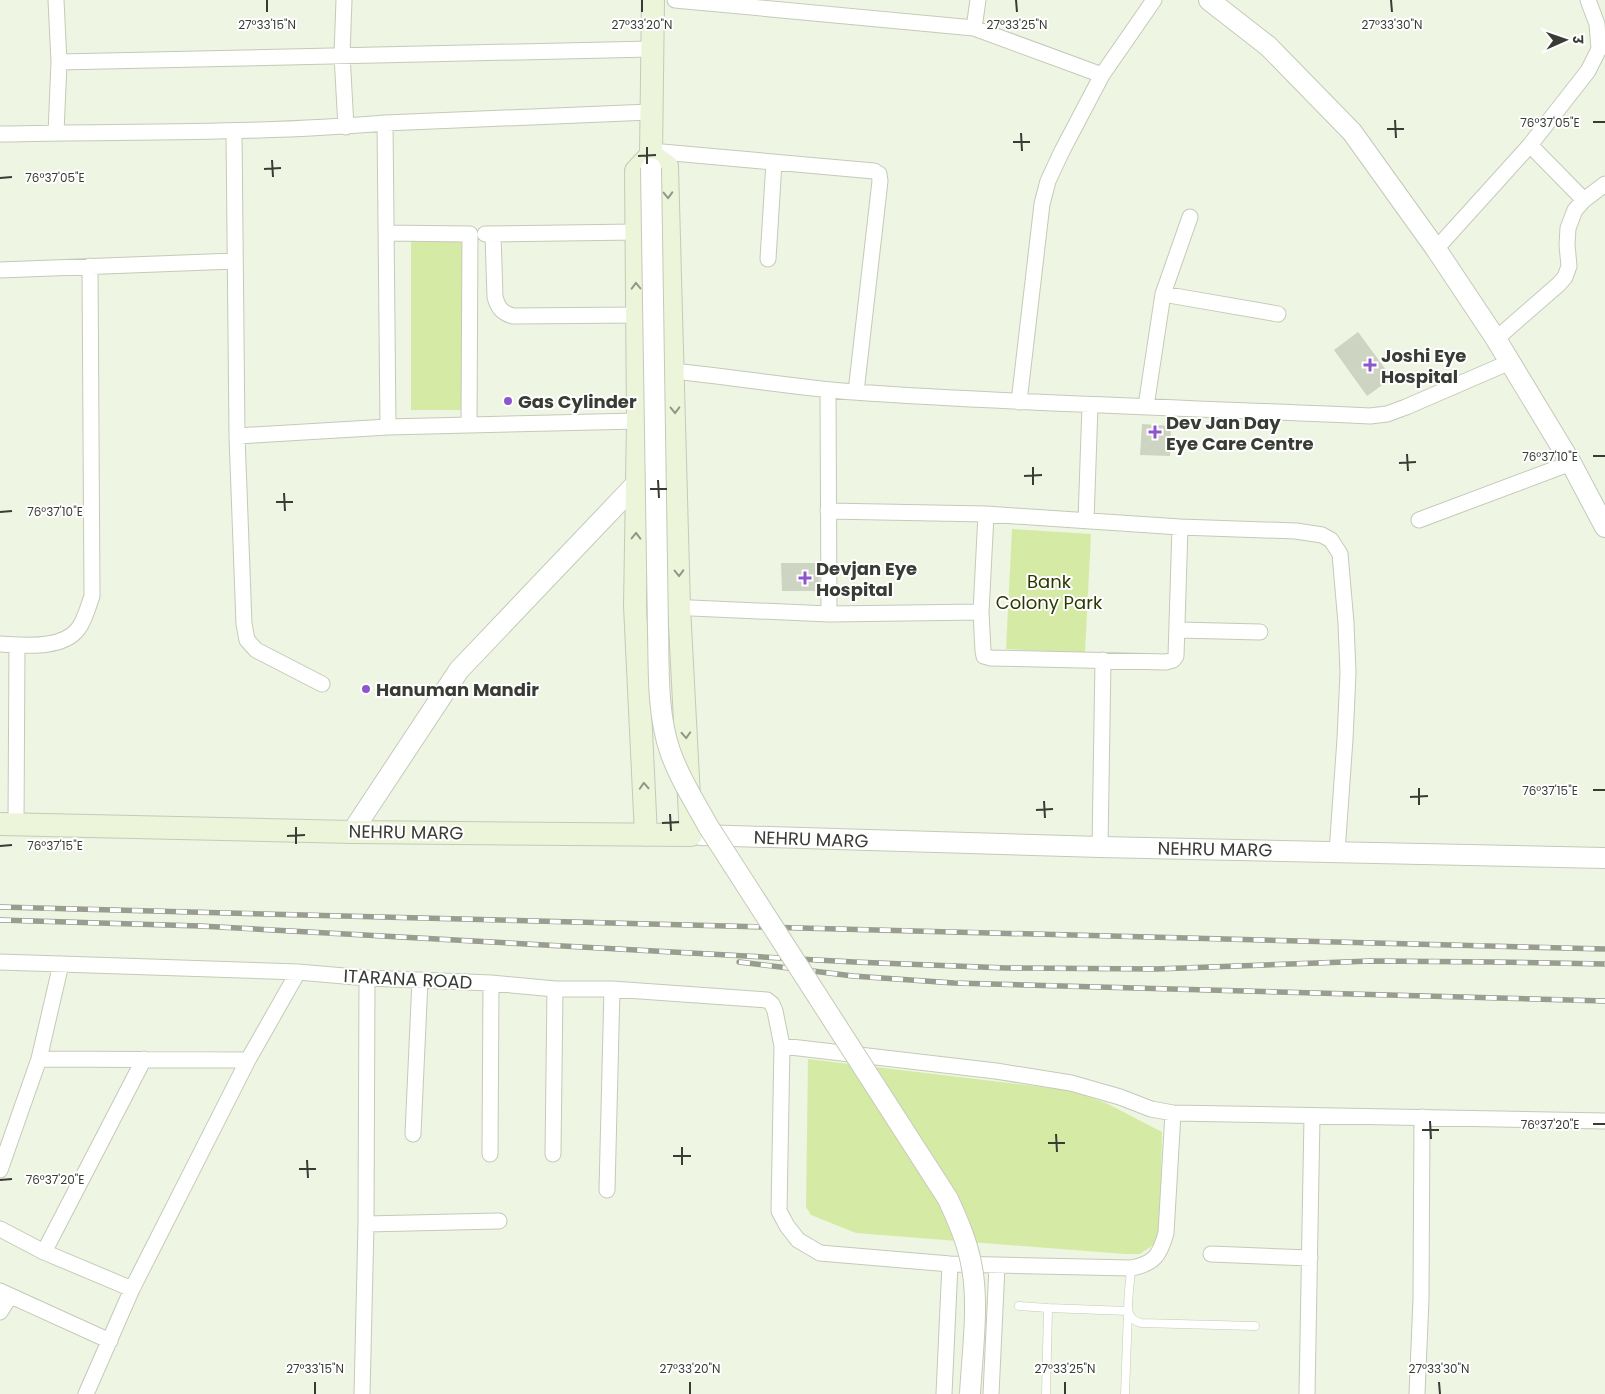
<svg xmlns="http://www.w3.org/2000/svg" width="1605" height="1394" font-family="Poppins,'Noto Sans Devanagari',sans-serif">
<rect width="100%" height="100%" fill="#eef5e2"/>
<!-- green -->
<path fill="#d5eba5" d="M411,237H468V410H411Z
M1012,529L1091,534L1085,653L1006,649Z
M808,1059L1069,1090L1106,1103L1162,1132L1160,1228L1156,1243L1140,1254H1125L856,1233L811,1215L806,1207Z"/>
<!-- building -->
<path fill="#cdd4c1" d="M1358,332L1392,378L1367,396L1334,350Z
M1142,424L1171,426L1170,456L1140,455Z
M781,563H819L820,591H782Z"/>
<g fill="none" stroke-linecap="round" stroke-linejoin="round">
<defs>
<path id="service" d="M1131,1268C1131,1278 1126,1306 1129,1313C1131,1319 1135,1321 1141,1323L1255,1326
M1019,1306L1048,1308
M1046,1394L1048,1308L1128,1311L1125,1394"/>
<path id="minor" d="M344,0L342,55L346,127
M675,0L974,28L1102,75
M974,28L978,0
M59,62L651,49
M385,123L388,427
M234,132L237,436
M56,133L59,62L56,0
M0,134C128,131 257,134 385,123L650,112
M1530,145L1584,200
M651,151L874,171L879,174L880,181L856,392
M387,233L470,234L469,425
M485,234L636,232
M493,234L495,297C498,308 502,313 513,316L637,315
M1436,249L1530,145L1588,71L1599,49L1597,24L1588,0
M768,259L774,162
M0,270L235,261
M1163,294L1278,314
M1496,339L1559,284L1565,277L1569,266L1567,245L1568,228L1575,210L1584,200L1605,184
M663,370C727,376 790,387 854,392C1026,404 1198,408 1370,416L1387,414L1406,407L1510,362
M828,390L829,614
M1019,402L1042,204L1048,181L1062,151L1102,75L1154,0
M1146,406L1163,294L1190,217
M828,511L986,514L1180,527L1296,531L1322,535L1331,540L1340,554L1346,623L1348,673L1345,739L1337,852
M986,514L981,612L983,651L984,656L991,658L1166,662L1173,660L1176,656L1180,527
M1419,520L1571,463
M1086,521L1090,405
M669,607L829,614L981,612
M1178,630L1260,632
M0,644C23,645 62,650 78,629C85,620 88,607 92,596L90,266
M322,684L256,650L247,640L244,624L237,436L388,427L638,421
M16,825L17,645
M1100,847L1103,660
M0,962L298,972L367,978L491,983L555,989H612L767,1000L772,1004L775,1011L782,1046L779,1211L787,1226L798,1240L820,1253L950,1264L1131,1268C1154,1264 1160,1255 1166,1233L1173,1113
M782,1046L996,1071L1071,1083L1120,1097L1151,1109L1173,1113L1605,1121
M39,1059L248,1060
M413,1134L420,980
M490,1154L491,983
M553,1154L555,989
M0,1170L39,1059L61,964
M607,1190L612,989
M366,1224L499,1221
M0,1229L44,1252L132,1289
M44,1252L144,1059
M1211,1254L1310,1258
M0,1291L110,1341
M0,1312L10,1296
M86,1394L132,1289L248,1060L298,972
M362,1394L366,1224L367,978
M944,1394L950,1264
M991,1394L997,1266
M1307,1394L1312,1117
M1417,1394L1421,1299L1422,1117"/>
<path id="tertiary" d="M1209,0L1268,46L1352,132L1436,249L1496,339L1571,463L1605,527
M352,832L459,670L636,484
M700,835L1100,847L1605,858"/>
<path id="secondary" d="M0,824L352,832L691,835L679,607L667,166L651,155
M646,835L635,606L638,421L636,171L651,155L653,0"/>
</defs>
<!-- service casing -->
<use href="#service" stroke="#c4cab8" stroke-width="9"/>
<!-- minor casing -->
<use href="#minor" stroke="#c4cab8" stroke-width="17"/>
<!-- tertiary casing -->
<use href="#tertiary" stroke="#c4cab8" stroke-width="22"/>
<!-- secondary casing -->
<use href="#secondary" stroke="#c4cab8" stroke-width="24"/>
<!-- service -->
<use href="#service" stroke="#fff" stroke-width="8"/>
<!-- minor -->
<use href="#minor" stroke="#fff" stroke-width="15"/>
<!-- tertiary -->
<use href="#tertiary" stroke="#fff" stroke-width="20"/>
<!-- secondary -->
<use href="#secondary" stroke="#ecf4da" stroke-width="22"/>
<defs>
<path id="rail" d="M0,907L1605,949
M0,920L200,926L854,962L1006,968L1156,969L1371,961L1492,962L1605,964
M739,962L853,976L954,983L1605,1001"/>
</defs>
<!-- rail casing -->
<use href="#rail" stroke="#989d90" stroke-width="5.5"/>
<!-- rail -->
<use href="#rail" stroke="#fff" stroke-width="4" stroke-dasharray="11" stroke-linecap="butt"/>
<defs>
<path id="tertiary-bridge" d="M651,168L658,630C659,670 657,713 670,751C679,778 695,802 708,826L948,1199C958,1221 968,1243 972,1268C979,1305 972,1356 970,1394"/>
</defs>
<!-- tertiary-bridge casing -->
<use href="#tertiary-bridge" stroke="#c4cab8" stroke-width="22" stroke-linecap="butt"/>
<!-- tertiary-bridge -->
<use href="#tertiary-bridge" stroke="#fff" stroke-width="20"/>
</g>
<!-- one-way arrows -->
<defs><path id="oneway-chevron" d="M-2-3.5L2.5 0L-2 3.5" fill="none" stroke-width="1.6" stroke-linecap="round" stroke-linejoin="round" transform="scale(1.25)"/></defs>
<g stroke="#929888">
<use href="#oneway-chevron" transform="translate(668 195) rotate(88)"/>
<use href="#oneway-chevron" transform="translate(636 286) rotate(-91)"/>
<use href="#oneway-chevron" transform="translate(675 410) rotate(89)"/>
<use href="#oneway-chevron" transform="translate(636 536) rotate(-89)"/>
<use href="#oneway-chevron" transform="translate(679 573) rotate(89)"/>
<use href="#oneway-chevron" transform="translate(686 735) rotate(87)"/>
<use href="#oneway-chevron" transform="translate(644 786) rotate(-93)"/>
</g>
<!-- ticks -->
<path fill="none" stroke="#393c35" stroke-width="2" d="M267,0V12M642,0V12M1016,0L1017,12M1391,0L1392,12M1395,120L1396,138M1593,122H1605M1387,129H1404M1021,133L1022,151M1013,142H1030M647,147V164M638,156L656,155M272,160L273,177M264,169L281,168M0,178L12,177M1407,454L1408,471M1593,456H1605M1399,463L1416,462M1033,467V485M1024,476L1042,475M658,480L659,498M650,489H667M284,493L285,511M276,502H293M0,512L12,511M1419,788V805M1593,790H1605M1410,797L1428,796M1044,801L1045,818M1036,810L1053,809M670,814L671,831M662,823L679,822M296,827V844M287,836L305,835M0,846L12,845M1430,1121L1431,1139M1593,1124H1605M1422,1130H1439M1056,1134L1057,1152M1048,1143H1065M682,1147V1165M673,1156H691M307,1160L308,1178M299,1169H316M0,1180L12,1179M315,1382V1394M690,1382V1394M1065,1382V1394M1439,1382L1440,1394"/>
<!-- markers -->
<g fill="#8e56ce" stroke="#fff" stroke-width="2">
<path d="M1367.5 357.5h5v5h5v5h-5v5h-5v-5h-5v-5h5z"/>
<circle cx="508" cy="401" r="5"/>
<path d="M1152.5 424.5h5v5h5v5h-5v5h-5v-5h-5v-5h5z"/>
<path d="M802.5 570.5h5v5h5v5h-5v5h-5v-5h-5v-5h5z"/>
<circle cx="366" cy="689" r="5"/>
</g>
<g text-anchor="middle" dominant-baseline="central" stroke-width="4" stroke-linejoin="round" paint-order="stroke">
<!-- poi labels -->
<g font-size="18" font-weight="bold" fill="#393c35" stroke="#fff" text-anchor="start">
<text x="1381" y="355">Joshi Eye<tspan x="1381" dy="21">Hospital</tspan></text>
<text x="518" y="401">Gas Cylinder</text>
<text x="1166" y="422">Dev Jan Day<tspan x="1166" dy="21">Eye Care Centre</tspan></text>
<text x="816" y="568">Devjan Eye<tspan x="816" dy="21">Hospital</tspan></text>
<text x="376" y="689">Hanuman Mandir</text>
</g>
<!-- park labels -->
<g font-size="18" fill="#2b3800" stroke="#fff">
<text x="1049" y="581">Bank<tspan x="1049" dy="21">Colony Park</tspan></text>
</g>
<!-- street labels -->
<g font-size="18" fill="#393c35" stroke="#fff">
<text transform="translate(406 832) rotate(1)">NEHRU MARG</text>
<text transform="translate(811 839) rotate(2)">NEHRU MARG</text>
<text transform="translate(1215 849) rotate(1)">NEHRU MARG</text>
<text transform="translate(408 979) rotate(3)">ITARANA ROAD</text>
</g>
</g>
<g font-size="12" text-anchor="middle" fill="#393c35" stroke="#fff" stroke-width="4" stroke-linejoin="round" paint-order="stroke">
<text x="267" y="29">27°33'15"N</text>
<text x="642" y="29">27°33'20"N</text>
<text x="1017" y="29">27°33'25"N</text>
<text x="1392" y="29">27°33'30"N</text>
<text x="1550" y="127">76°37'05"E</text>
<text x="55" y="182">76°37'05"E</text>
<text x="1550" y="461">76°37'10"E</text>
<text x="55" y="516">76°37'10"E</text>
<text x="1550" y="795">76°37'15"E</text>
<text x="55" y="850">76°37'15"E</text>
<text x="1550" y="1129">76°37'20"E</text>
<text x="55" y="1184">76°37'20"E</text>
<text x="315" y="1373">27°33'15"N</text>
<text x="690" y="1373">27°33'20"N</text>
<text x="1065" y="1373">27°33'25"N</text>
<text x="1439" y="1373">27°33'30"N</text>
</g>
<!-- north arrow -->
<g transform="translate(1565 40) rotate(88)" stroke="#ffffff" stroke-width="4" paint-order="stroke">
<path d="M0-4L9 19L0 12L-9 19Z" fill="#393c35"/>
<text y="-8" font-size="14" font-weight="bold" text-anchor="middle" fill="#393c35">उ</text>
</g>
</svg>
